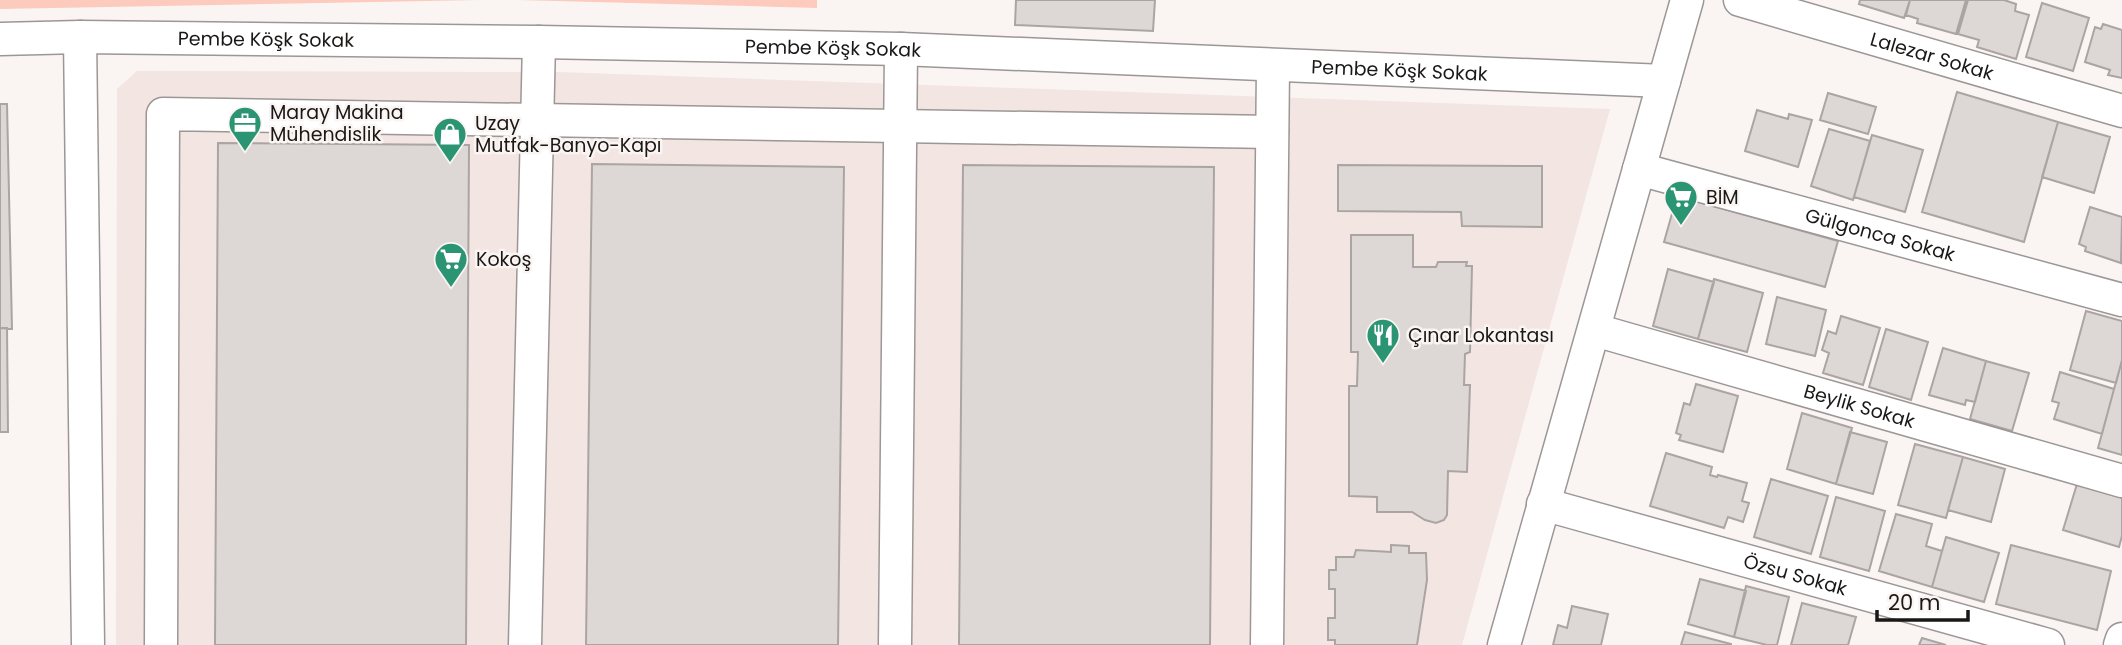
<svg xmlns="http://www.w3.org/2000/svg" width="2122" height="645" font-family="Poppins,sans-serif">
<rect width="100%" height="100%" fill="#faf5f3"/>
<!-- built -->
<path fill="#f3e5e1" d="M137,71L559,72L1610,109L1462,645H116L117,89Z"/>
<!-- green -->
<path fill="#fccbbd" d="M0,0H480L0,9Z
M518,0H817V8Z"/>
<!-- building -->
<path fill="#ddd8d6" stroke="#aaa5a3" stroke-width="2" d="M1016,0H1155L1153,31L1015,25Z
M1860,0H1910L1904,18L1859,4Z
M1910,0H1966L1956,34L1917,23L1918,19L1906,15Z
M1968,0H2004L2016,4L2015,11L2029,15L2016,59L1977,47L1979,40L1958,34Z
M2042,3L2089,18L2073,71L2026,57Z
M2103,24L2122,30V78L2108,75L2110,70L2085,62L2095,27L2101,29Z
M1957,92L2058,122L2024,242L1922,212Z
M1828,93L1876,107L1868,134L1820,120Z
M0,104H7L12,329L0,328Z
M1757,110L1788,119L1789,114L1812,120L1798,167L1745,151Z
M2058,122L2110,137L2094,193L2042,177Z
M1829,129L1870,141L1853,200L1811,186Z
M1872,135L1923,150L1905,212L1854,197Z
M218,143L469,145L466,645H215Z
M592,164L844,167L838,645H586Z
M963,165L1214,167L1210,645H959Z
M1338,165L1542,166V227L1462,226L1461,212L1338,211Z
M1677,196L1838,241L1825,287L1664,242Z
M2090,207L2122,217L2121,263L2085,251L2086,247L2079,244Z
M1351,235H1413V267H1436L1438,262H1467L1466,266H1472L1470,352L1465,354L1464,385H1470L1467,472L1448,471L1447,515L1444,520L1436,523L1425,520L1412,512H1377V497L1349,496V386H1357L1358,352H1351Z
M1668,269L1714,282L1698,339L1653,326Z
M1714,279L1763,293L1747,352L1698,339Z
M1777,297L1826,310L1815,356L1766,344Z
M2086,311L2122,321V360L2116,383L2070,370Z
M1841,316L1880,328L1863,385L1823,373L1829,353L1822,350L1828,331L1836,334Z
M0,328H7L8,432H0Z
M1886,329L1928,342L1911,400L1869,387Z
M1943,348L1986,361L1975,402L1966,400L1965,405L1929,395Z
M2122,360V455L2098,448Z
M1986,361L2029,373L2012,431L1970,419Z
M2060,372L2114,389L2102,434L2054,419L2059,403L2052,401Z
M1696,384L1738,396L1723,452L1679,440L1681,435L1676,433L1684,403L1690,405Z
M1802,413L1852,428L1836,484L1787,469Z
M1850,432L1887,442L1873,494L1836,484Z
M1915,444L1963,457L1946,518L1898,505Z
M1666,453L1712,467L1710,475L1717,477L1718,475L1747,483L1742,501L1749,503L1743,522L1728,517L1724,528L1650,506Z
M1963,457L2005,469L1991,522L1948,510Z
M1771,479L1828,496L1811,554L1754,537Z
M2077,484L2122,498V536L2119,547L2063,530Z
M1836,497L1885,511L1869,571L1820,557Z
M1896,514L1932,524L1926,546L1942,551L1932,587L1879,571Z
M1946,537L1999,553L1984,602L1932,587Z
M1391,545L1409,546V553H1426L1427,580L1417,645H1335V640H1328V618H1335V589H1329V570H1336V557H1354L1356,550L1391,552Z
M2011,545L2111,571L2097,630L1996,604Z
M1700,579L1746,591L1734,637L1688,624Z
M1746,586L1789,597L1777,645H1767L1734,637Z
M1802,603L1856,617L1848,645H1791Z
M1572,606L1608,614L1601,645H1553L1558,625L1567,628Z
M1685,632L1731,644V645H1681Z
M1922,638L1946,645H1919Z"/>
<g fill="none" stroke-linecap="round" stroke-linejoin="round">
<defs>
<g id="minor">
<path id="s1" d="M1740,0L2122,111"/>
<path d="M80,37L88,645"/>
<path id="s2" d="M0,39L80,37L539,42L901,49L1664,81"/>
<path id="s3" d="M1639,169L2122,300"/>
<path id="s4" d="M1595,330L2122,481"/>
<path id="s5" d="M1543,504L2048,645"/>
<path d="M161,645L163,114L1272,132"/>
<path d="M525,645L539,42"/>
<path d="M895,645L901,49"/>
<path d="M1267,645L1273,66"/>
<path d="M1504,645L1687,0"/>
<path d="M2120,645L2122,639"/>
</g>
</defs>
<!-- minor casing -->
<use href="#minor" stroke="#9c9796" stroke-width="35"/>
<!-- minor -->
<use href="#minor" stroke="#fff" stroke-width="32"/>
</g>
<!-- icons -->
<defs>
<symbol id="office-pin" viewBox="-11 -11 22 30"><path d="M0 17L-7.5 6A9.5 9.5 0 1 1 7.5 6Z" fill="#2b9472" stroke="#faf5f3"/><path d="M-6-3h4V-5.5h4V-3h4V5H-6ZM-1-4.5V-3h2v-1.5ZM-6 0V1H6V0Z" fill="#fff"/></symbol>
<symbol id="shop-pin" viewBox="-11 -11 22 30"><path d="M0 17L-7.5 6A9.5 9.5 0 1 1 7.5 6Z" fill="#2b9472" stroke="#faf5f3"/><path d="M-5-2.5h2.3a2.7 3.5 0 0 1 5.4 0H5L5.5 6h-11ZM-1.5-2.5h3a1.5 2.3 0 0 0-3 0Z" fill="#fff"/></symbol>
<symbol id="supermarket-pin" viewBox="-11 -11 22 30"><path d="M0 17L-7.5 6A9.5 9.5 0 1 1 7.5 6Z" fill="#2b9472" stroke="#faf5f3"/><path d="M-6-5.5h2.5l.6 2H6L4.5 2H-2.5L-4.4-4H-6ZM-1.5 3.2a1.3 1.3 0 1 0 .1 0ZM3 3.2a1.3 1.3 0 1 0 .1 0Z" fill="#fff"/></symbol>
<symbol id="restaurant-pin" viewBox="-11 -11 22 30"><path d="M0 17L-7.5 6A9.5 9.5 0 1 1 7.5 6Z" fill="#2b9472" stroke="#faf5f3"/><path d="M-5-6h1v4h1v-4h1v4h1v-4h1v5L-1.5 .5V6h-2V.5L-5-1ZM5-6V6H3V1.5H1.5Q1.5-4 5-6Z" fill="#fff"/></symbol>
</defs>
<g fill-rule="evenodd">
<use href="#office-pin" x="226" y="104" width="38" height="52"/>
<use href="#shop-pin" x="431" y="115" width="38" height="52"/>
<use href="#supermarket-pin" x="1662" y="178" width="38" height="52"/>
<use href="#supermarket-pin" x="432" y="240" width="38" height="52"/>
<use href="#restaurant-pin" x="1364" y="316" width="38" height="52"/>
</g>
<g text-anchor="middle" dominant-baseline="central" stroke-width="5" stroke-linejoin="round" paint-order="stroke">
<!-- street labels -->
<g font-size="19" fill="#1a1817" stroke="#faf5f3">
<text stroke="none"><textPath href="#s2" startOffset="266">Pembe Köşk Sokak</textPath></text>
<text stroke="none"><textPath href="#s2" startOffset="833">Pembe Köşk Sokak</textPath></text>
<text stroke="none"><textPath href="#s1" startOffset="200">Lalezar Sokak</textPath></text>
<text stroke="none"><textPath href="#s2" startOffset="1400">Pembe Köşk Sokak</textPath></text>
<text stroke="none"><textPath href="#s3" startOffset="250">Gülgonca Sokak</textPath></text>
<text stroke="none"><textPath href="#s4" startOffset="275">Beylik Sokak</textPath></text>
<text stroke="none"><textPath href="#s5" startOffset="262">Özsu Sokak</textPath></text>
</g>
<!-- poi labels -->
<g font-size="19" fill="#1a1817" stroke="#faf5f3" text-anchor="start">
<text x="270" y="112">Maray Makina<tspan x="270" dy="22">Mühendislik</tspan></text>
<text x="475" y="123">Uzay<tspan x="475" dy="22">Mutfak-Banyo-Kapı</tspan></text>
<text x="1706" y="197">BİM</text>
<text x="476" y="259">Kokoş</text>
<text x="1408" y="335">Çınar Lokantası</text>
</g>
</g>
<!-- scale -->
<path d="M1877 610v10h91v-10" fill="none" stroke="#1a1817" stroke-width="3.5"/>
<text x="1888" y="610" font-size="21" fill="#1a1817" stroke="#faf5f3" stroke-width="5" paint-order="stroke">20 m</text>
</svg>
